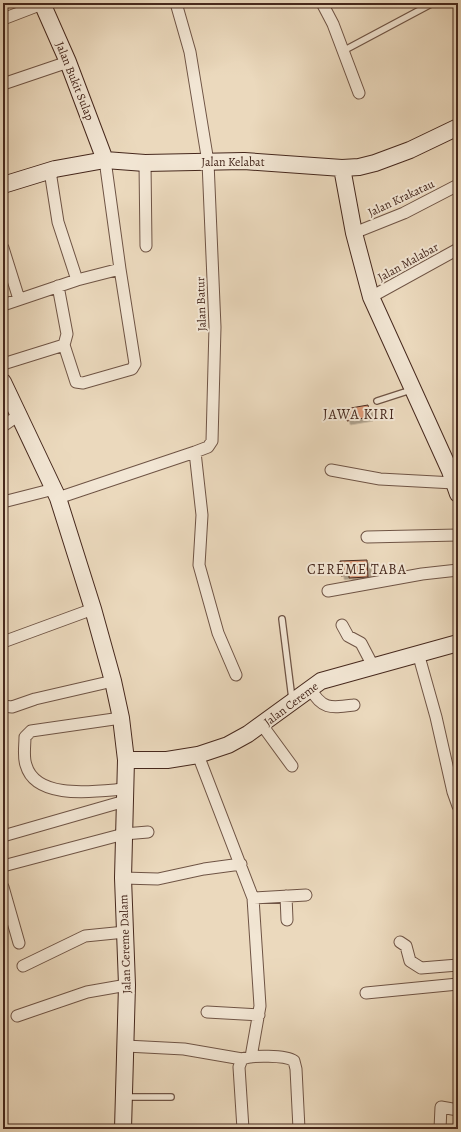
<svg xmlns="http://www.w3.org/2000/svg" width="461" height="1132" font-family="Alegreya,serif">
<defs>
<filter id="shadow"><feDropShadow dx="3.5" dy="3.5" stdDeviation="0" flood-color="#0004"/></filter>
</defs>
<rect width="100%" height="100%" fill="#ebd9bd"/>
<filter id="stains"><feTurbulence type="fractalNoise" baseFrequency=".005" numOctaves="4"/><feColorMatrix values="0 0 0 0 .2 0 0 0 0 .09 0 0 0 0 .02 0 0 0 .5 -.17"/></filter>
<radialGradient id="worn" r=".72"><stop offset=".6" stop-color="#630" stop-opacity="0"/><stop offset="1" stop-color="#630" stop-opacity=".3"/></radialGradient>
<!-- building -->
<path fill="#de9a77" stroke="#46281d" filter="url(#shadow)" d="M368,405L370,417L347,421L345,409Z
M367,560L368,577L349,578V575L341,576L340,561Z"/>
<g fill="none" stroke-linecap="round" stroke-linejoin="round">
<defs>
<path id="lane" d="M343,51L433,3
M377,401L411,390
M282,619L292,699
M125,1097H171"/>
<path id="street" d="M322,3L333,24L359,93
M3,19L42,4
M3,84L68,62
M145,163L146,246
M50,171L58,222L77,280
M354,233L404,213L458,185
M3,248L19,299
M371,297L458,249
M3,305L77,280L120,269
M64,345L76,382L83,383L132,369L135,364L120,269L105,160
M3,364L64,345L67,334L58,286
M3,426L19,415
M195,452L202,515L199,565L218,633L236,675
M331,470L380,479L454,483
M58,498L195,452L208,447L212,441L215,327L208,162L190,52L176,3
M3,502L54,489
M367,537L458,535
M328,591L422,574L458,570
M342,625L348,636L361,643L373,666
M3,642L93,609
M418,653L436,717L453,792L458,806
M310,688C322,710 331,708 354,705
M3,706L12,707L35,699L113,681
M121,718L31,731L25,737C25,746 23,757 26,765C36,801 97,791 125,789
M262,725L292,766
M198,755L253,898L260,1006L251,1057
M3,836L125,801
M3,866L124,834L148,832
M123,878L158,879L204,869L241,864
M3,887L19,943
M286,896L287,920
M253,898L306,895
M400,942L406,946L410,961L421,968L458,965
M23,966L85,936L125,932
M366,993L458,984
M207,1012L259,1015
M17,1016L87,992L127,985
M126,1046L184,1049L242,1059
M243,1129L239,1067L242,1059C251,1055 286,1055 294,1061L296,1069L299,1129
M440,1129L441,1107L458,1110"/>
<path id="secondary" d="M42,3L68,62L105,160
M342,168L354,233L371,297L450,471L458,494
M3,185L55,169L105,160L145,163L244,161L342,168L359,167L375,163L410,150L458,127
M3,382L58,498L93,609L113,681L121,718L126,760L123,878L127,985L123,1129
M126,760H167L198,755L228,745L248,734L321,681L458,643"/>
</defs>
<!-- lane casing -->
<use href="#lane" stroke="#6f5445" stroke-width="8"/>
<!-- street casing -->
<use href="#street" stroke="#6f5445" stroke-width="13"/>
<!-- secondary casing -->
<use href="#secondary" stroke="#46281d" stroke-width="18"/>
<!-- lane -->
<use href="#lane" stroke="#f2e6d4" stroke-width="5.5"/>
<!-- street -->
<use href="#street" stroke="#f2e6d4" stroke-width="11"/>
<!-- secondary -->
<use href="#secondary" stroke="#f2e6d4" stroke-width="16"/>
</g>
<g text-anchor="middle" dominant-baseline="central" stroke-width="4" stroke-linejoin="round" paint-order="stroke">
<!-- street labels -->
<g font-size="12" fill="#46281d" stroke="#f2e6d4">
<text transform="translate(75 81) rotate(68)">Jalan Bukit Sulap</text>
<text x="233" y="162">Jalan Kelabat</text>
<text transform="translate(401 198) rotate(-25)">Jalan Krakatau</text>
<text transform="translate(408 262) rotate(-29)">Jalan Malabar</text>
<text transform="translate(201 304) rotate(-92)">Jalan Batur</text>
<text transform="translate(291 704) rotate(-37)">Jalan Cereme</text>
<text transform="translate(125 944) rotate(-92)">Jalan Cereme Dalam</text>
</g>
<!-- quarter labels -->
<g font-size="14" letter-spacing="1" fill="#46281d" stroke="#f2e6d4">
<text x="359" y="414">JAWA KIRI</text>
<text x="357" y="569">CEREME TABA</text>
</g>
</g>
<!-- margin -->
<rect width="461" height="1132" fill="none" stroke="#ebd9bd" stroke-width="16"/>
<rect x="4" y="4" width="453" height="1124" fill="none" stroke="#46281d" stroke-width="2"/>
<rect x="8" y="8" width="445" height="1116" fill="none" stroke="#46281d"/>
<rect width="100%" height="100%" filter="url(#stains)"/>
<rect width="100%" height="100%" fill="url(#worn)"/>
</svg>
